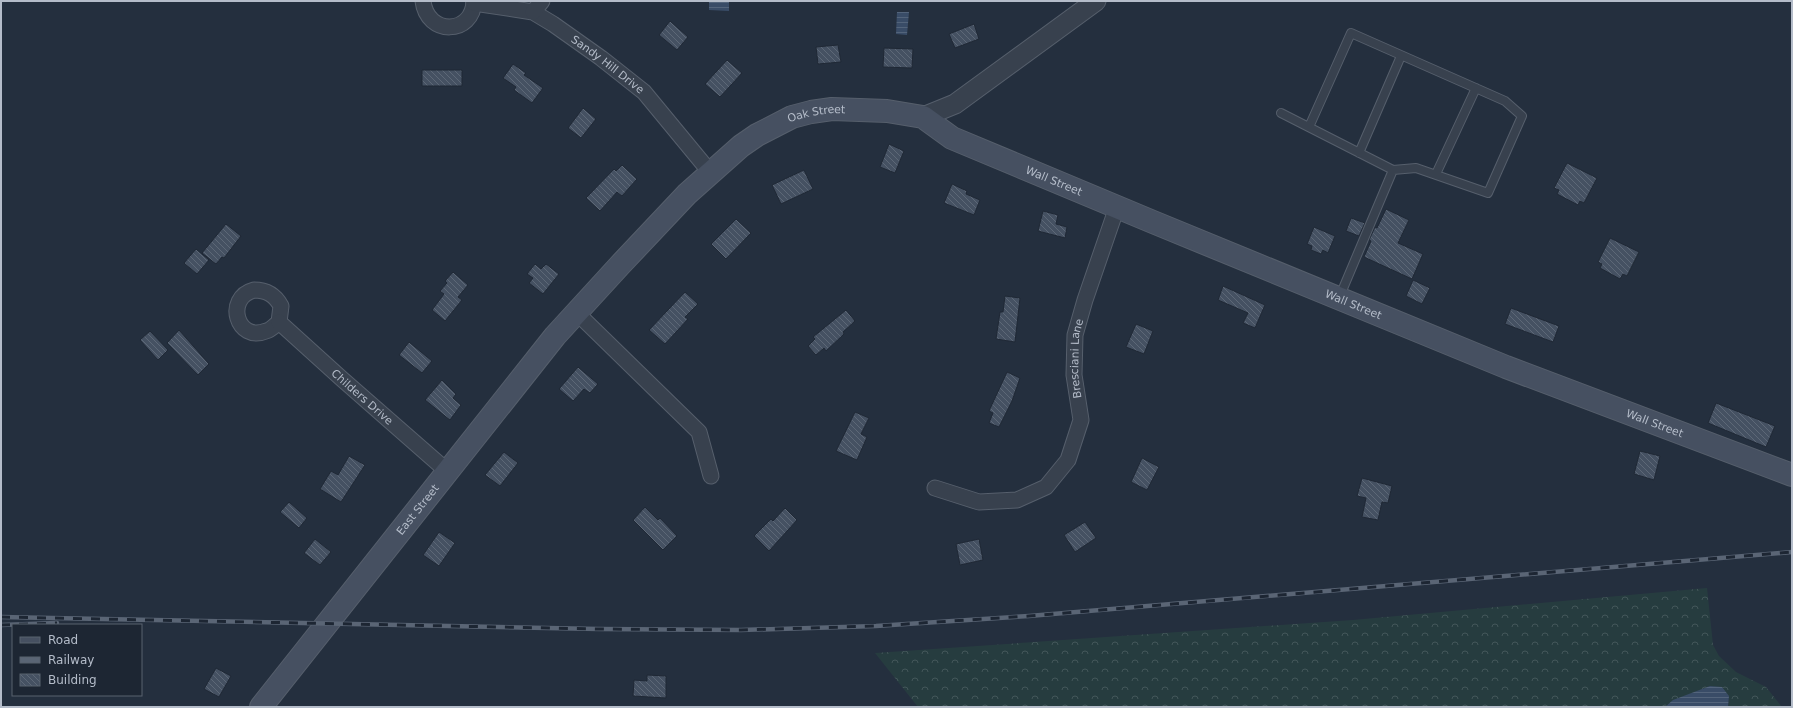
<svg xmlns="http://www.w3.org/2000/svg" width="1793" height="708" font-family="'DejaVu Sans',sans-serif">
<defs>
<pattern id="forest-crowns" width="20" height="18" patternUnits="userSpaceOnUse"><rect width="20" height="18" fill="#263c3f"/><path d="M2 6a3 3 0 1 1 6 0M12 15a3 3 0 1 1 6 0" fill="none" stroke="#435659"/></pattern>
<pattern id="water-rules" width="6" height="5" patternUnits="userSpaceOnUse"><rect width="6" height="5" fill="#394c67"/><path d="M0 2.5h6" fill="none" stroke="#53647b"/></pattern>
<pattern id="building-back-hatch" width="6" height="6" patternUnits="userSpaceOnUse"><rect width="6" height="6" fill="#455162"/><path d="M-1 5l2 2M0 0l6 6M5-1l2 2" fill="none" stroke="#5d6877"/></pattern>
</defs>
<rect width="100%" height="100%" fill="#242f3e"/>
<!-- forest -->
<path fill="url(#forest-crowns)" d="M1707,588L1713,645L1719,656L1736,672L1766,687L1782,707H1728L1729,696L1710,686L1668,704L1665,707H918L875,653L1353,620Z"/>
<!-- water -->
<path fill="url(#water-rules)" d="M709,1H729V11L709,10Z
M897,12H909L907,35L896,34Z
M1710,686L1722,687L1729,696L1728,707H1665L1673,700Z"/>
<!-- building -->
<path fill="url(#building-back-hatch)" stroke="#1f2835" d="M670,21L688,37L677,50L659,35Z
M974,24L979,39L955,48L949,34Z
M838,45L841,62L818,64L816,47Z
M884,48L913,49L912,68L883,67Z
M727,60L742,73L720,97L705,84Z
M513,64L526,73L524,75L543,88L532,103L514,90L516,87L503,78Z
M422,70H462V86H422Z
M583,108L596,119L581,138L568,128Z
M889,144L904,151L895,173L880,167Z
M1567,163L1597,178L1584,203L1580,201L1578,205L1557,194L1559,190L1554,188Z
M622,165L637,179L622,196L617,192L600,211L586,198L614,169L616,171Z
M804,170L813,189L781,204L772,185Z
M952,184L967,191L966,194L980,200L974,215L944,203Z
M1386,209L1409,220L1398,243L1423,254L1412,279L1364,257L1371,241L1369,240L1375,227L1377,228Z
M1043,211L1058,215L1056,224L1067,227L1065,238L1038,231Z
M1351,218L1365,223L1359,236L1346,231Z
M736,219L751,233L726,259L711,244Z
M226,224L241,236L224,258L222,257L216,264L202,253Z
M1314,227L1335,236L1328,253L1323,250L1321,254L1311,250L1312,246L1307,244Z
M1610,238L1639,252L1627,276L1623,274L1620,279L1600,268L1602,264L1598,262Z
M196,249L209,260L197,274L184,263Z
M535,264L541,269L546,264L559,274L543,294L529,283L533,278L527,274Z
M453,272L468,285L458,297L462,300L445,321L432,310L444,294L440,291L447,283L445,281Z
M1413,280L1430,288L1422,304L1406,296Z
M1223,286L1265,305L1255,328L1243,323L1248,313L1218,300Z
M685,292L698,304L685,317L688,319L665,344L649,330Z
M1005,296L1020,298L1015,342L996,339L1000,312H1003Z
M1511,308L1559,326L1553,342L1505,324Z
M846,310L855,321L843,332L844,334L826,351L824,348L816,355L808,346L815,339L813,337Z
M1136,324L1153,331L1144,354L1126,347Z
M179,330L209,364L198,375L167,343Z
M150,331L168,350L158,360L140,340Z
M409,342L432,361L422,373L399,355Z
M578,367L598,384L590,393L584,389L573,401L559,389Z
M1007,372L1020,378L1012,401L999,427L989,423L993,413L989,411Z
M442,380L456,394L453,398L461,405L450,420L425,400Z
M1716,403L1775,426L1766,447L1708,423Z
M855,412L869,418L861,434L867,437L857,460L836,451Z
M1640,451L1660,456L1654,480L1634,474Z
M504,452L518,463L500,486L485,475Z
M349,456L365,465L341,502L320,489L331,471L338,475Z
M1142,458L1159,467L1147,490L1131,482Z
M1362,478L1392,486L1388,503L1382,502L1378,520L1362,517L1366,498L1357,496Z
M289,502L307,518L299,528L280,512Z
M645,507L658,520L660,518L677,536L663,550L633,520Z
M785,508L797,520L769,551L754,536L771,519L773,521Z
M1085,522L1096,538L1075,552L1064,535Z
M439,532L455,543L439,566L423,555Z
M315,539L331,552L320,565L304,553Z
M979,539L983,560L960,565L956,544Z
M216,668L231,676L219,697L204,689Z
M647,675L666,676V698L633,696L634,680L647,681Z"/>
<g fill="none" stroke-linecap="round" stroke-linejoin="round">
<defs>
<path id="service" d="M1281,113L1393,170L1339,298
M1309,127L1351,33L1505,101L1522,116L1488,193L1416,168L1393,170
M1359,153L1401,56
M1436,174L1476,88"/>
<g id="minor">
<path d="M423,1C427,36 473,35 474,1"/>
<path id="s1" d="M474,3L533,12L553,24L601,58L644,92L710,172"/>
<path d="M533,12L542,1"/>
<path d="M254,290C267,290 275,295 281,306L279,322C275,325 271,330 266,331C237,343 224,298 254,290Z"/>
<path d="M576,312L699,432L711,476"/>
<path id="s2" d="M279,322L342,379L447,471"/>
<path id="s3" d="M935,488L979,502L1017,500L1046,487L1068,460L1081,420L1074,375L1075,335L1085,300L1117,207"/>
</g>
<path id="tertiary" d="M923,117L955,104L1096,1"/>
<g id="secondary">
<path id="s4" d="M261,707L555,336L620,265L687,194L741,146L757,135L792,117L811,112L832,109L887,111L923,117L952,138L1153,222L1506,367L1792,475"/>
</g>
</defs>
<!-- service casing -->
<use href="#service" stroke="#565f6c" stroke-width="10"/>
<!-- minor casing -->
<use href="#minor" stroke="#565f6c" stroke-width="17"/>
<!-- tertiary casing -->
<use href="#tertiary" stroke="#565f6c" stroke-width="21"/>
<!-- secondary casing -->
<use href="#secondary" stroke="#565f6c" stroke-width="24"/>
<!-- service -->
<use href="#service" stroke="#38414e" stroke-width="8"/>
<!-- minor -->
<use href="#minor" stroke="#38414e" stroke-width="15"/>
<!-- tertiary -->
<use href="#tertiary" stroke="#38414e" stroke-width="19"/>
<!-- secondary -->
<use href="#secondary" stroke="#465061" stroke-width="22"/>
<defs>
<path id="rail" d="M1,617L599,629L741,630L876,626L1029,616L1792,552
M1,625L57,623"/>
</defs>
<!-- rail casing -->
<use href="#rail" stroke="#5a6575" stroke-width="4.5"/>
<!-- rail -->
<use href="#rail" stroke="#1d2633" stroke-width="3" stroke-dasharray="9" stroke-linecap="butt"/>
</g>
<g text-anchor="middle" dominant-baseline="central" stroke-width="3.5" stroke-linejoin="round" paint-order="stroke">
<!-- street labels -->
<g font-size="11" fill="#b4bcc9" stroke="#1d2633">
<text stroke="none"><textPath href="#s1" startOffset="151">Sandy Hill Drive</textPath></text>
<text stroke="none"><textPath href="#s4" startOffset="823">Oak Street</textPath></text>
<text stroke="none"><textPath href="#s4" startOffset="1077">Wall Street</textPath></text>
<text stroke="none"><textPath href="#s4" startOffset="1401">Wall Street</textPath></text>
<text stroke="none"><textPath href="#s3" startOffset="255">Bresciani Lane</textPath></text>
<text stroke="none"><textPath href="#s2" startOffset="112">Childers Drive</textPath></text>
<text stroke="none"><textPath href="#s4" startOffset="1725">Wall Street</textPath></text>
<text stroke="none"><textPath href="#s4" startOffset="252">East Street</textPath></text>
</g>
</g>
<!-- border -->
<rect width="1793" height="708" fill="none" stroke="#b4bcc9" stroke-width="4"/>
<!-- legend -->
<rect x="12" y="624" width="130" height="72" fill="#1d2633" stroke="#59626f"/>
<rect x="20" y="637" width="20" height="6" fill="#465061" stroke="#59626f"/>
<text x="48" y="644" font-size="12" fill="#b4bcc9">Road</text>
<rect x="20" y="657" width="20" height="6" fill="#5a6575" stroke="#59626f"/>
<text x="48" y="664" font-size="12" fill="#b4bcc9">Railway</text>
<rect x="20" y="674" width="20" height="12" fill="url(#building-back-hatch)" stroke="#59626f"/>
<text x="48" y="684" font-size="12" fill="#b4bcc9">Building</text>
</svg>
